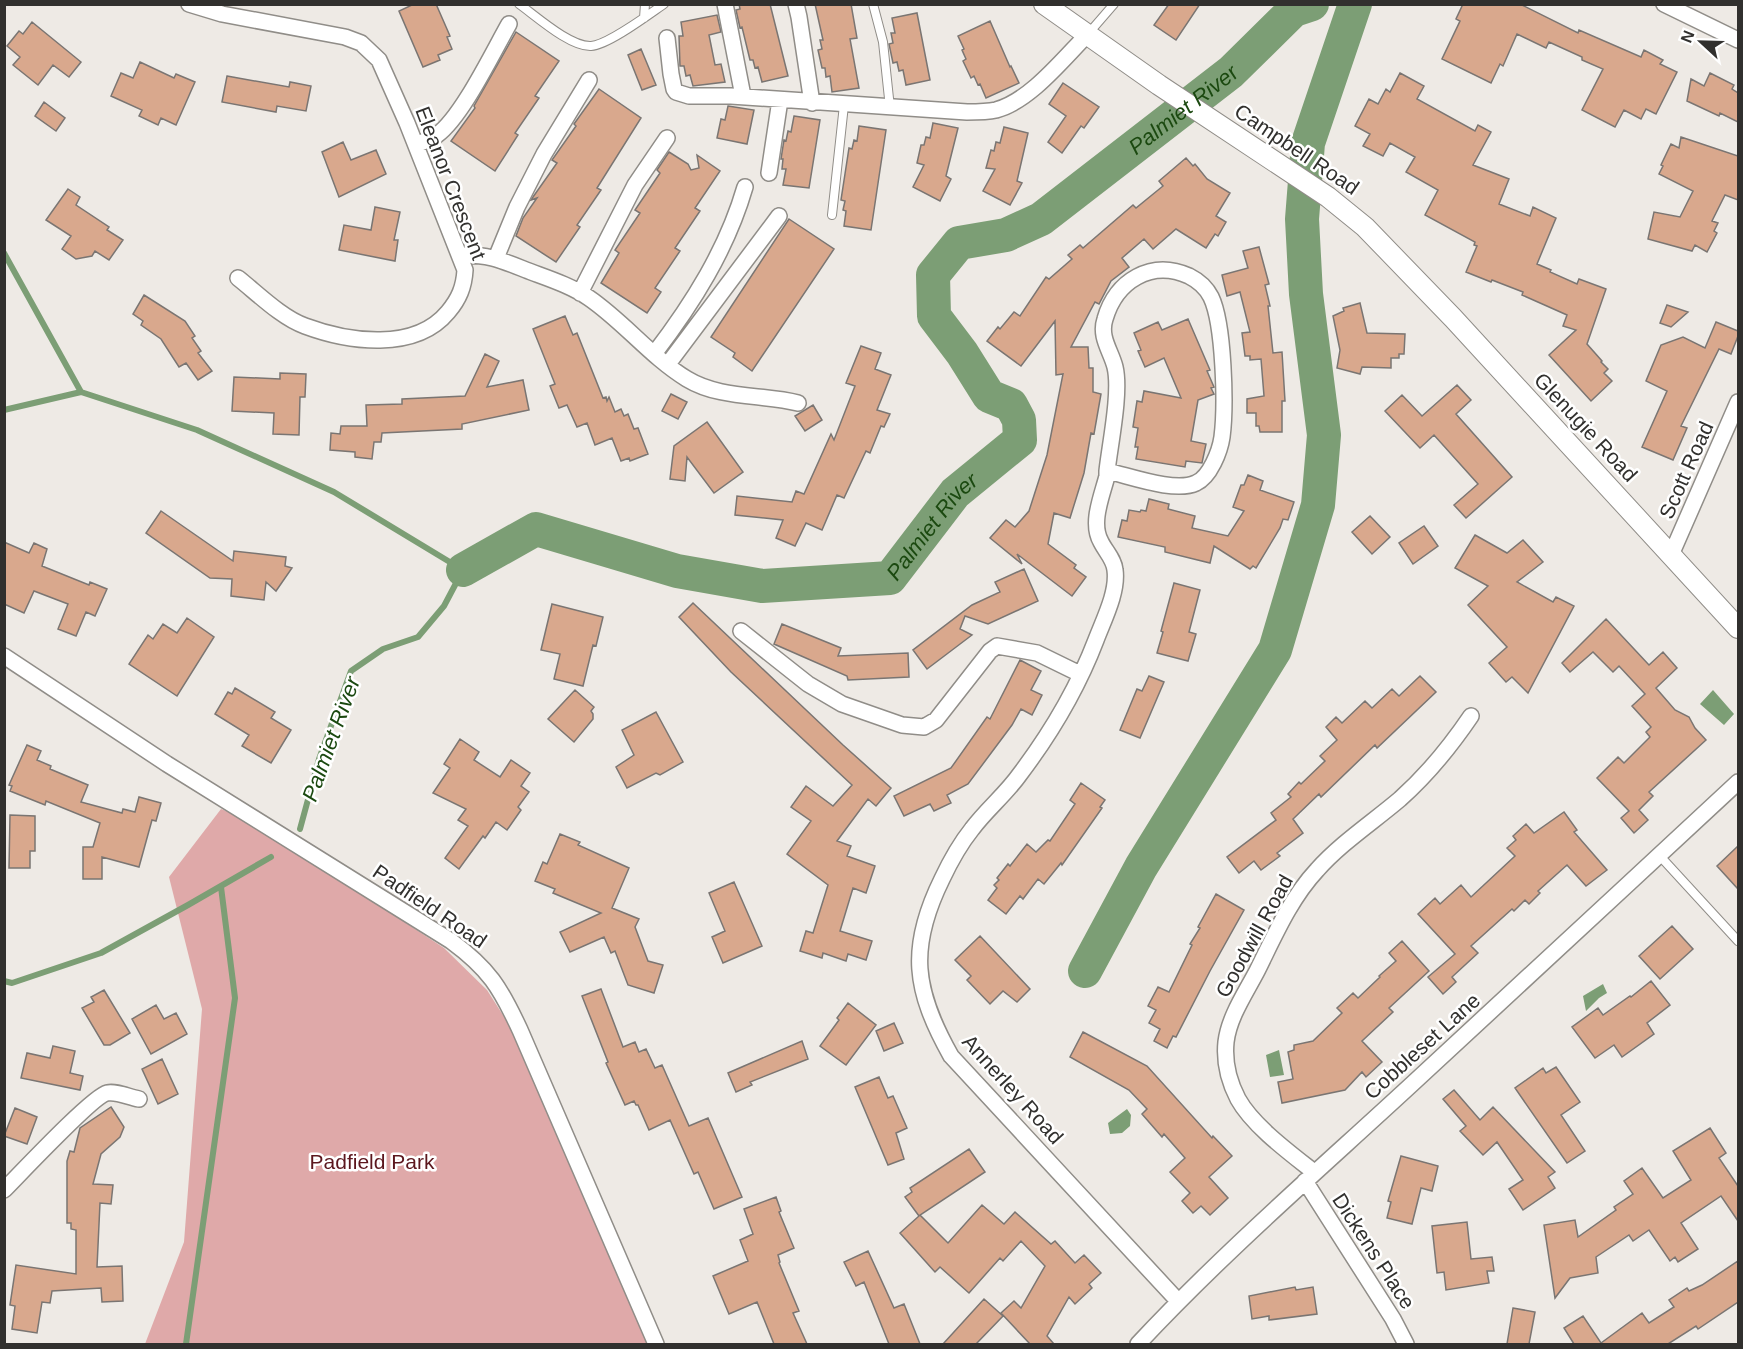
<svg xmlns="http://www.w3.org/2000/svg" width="1743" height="1349" font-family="Arial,sans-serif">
<rect width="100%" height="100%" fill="#eeeae5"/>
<!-- green -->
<path fill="#dfa9a9" d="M221,809L247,819L444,948L487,990L515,1034L647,1344H145L184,1242L202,1009L169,877Z"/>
<!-- water -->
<path fill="#7c9e75" d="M1713,690L1734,714L1724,725L1700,704Z
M1603,984L1607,993L1599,998L1586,1011L1583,996Z
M1279,1050L1284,1075L1270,1077L1266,1055Z
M1127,1109L1131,1115L1130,1126L1122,1133L1110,1134L1108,1123Z"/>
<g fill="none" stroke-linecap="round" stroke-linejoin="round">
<!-- stream -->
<path stroke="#7c9e75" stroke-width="6" d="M4,253L81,392L197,430L334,492L463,570L444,606L418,637L383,649L351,671L319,759L300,829
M4,410L81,392
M4,981L12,983L101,953L188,905L271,857
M186,1344L235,998L221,887"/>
<!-- river -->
<g stroke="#7c9e75" stroke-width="34">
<path id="s1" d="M463,570L536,529L677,571L762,586L890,578L955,493L1020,440L1019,420L1011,405L989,396L962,353L934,316L933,275L959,243L1006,235L1041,219L1231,72L1294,10L1312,4"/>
<path d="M1085,971L1141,867L1275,650L1318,505L1324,435L1306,294L1302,219L1308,143L1355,4"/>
</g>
</g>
<!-- building -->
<path fill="#d9a88d" stroke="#7a7572" stroke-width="1.5" d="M414,4H436L450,36L447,37L452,49L438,55L440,60L423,67L399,11Z
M739,4H770L788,76L762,82L758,67L755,68L753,60H750L742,27L740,28L736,10L740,9Z
M815,4H851L857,38L850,39L859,88L832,92L830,76L826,77L825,68H822L818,50L822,49L820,40H823Z
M1169,4H1200L1176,40L1154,25Z
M1463,4H1520L1578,33L1579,30L1641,57L1644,50L1663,60L1660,64L1677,72L1656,114L1646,109L1641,119L1624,110L1615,127L1582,110L1603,69L1582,60V57L1549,42L1546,48L1517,34L1503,66L1500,64L1491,83L1442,59L1460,21L1456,19Z
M917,13L930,80L906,85L903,70L899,71L897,62L893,63L889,44L893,43L891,33H895L892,18Z
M717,15L721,32L709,35L715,65L721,64L725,82L693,86L690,75L686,76L684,66H680L679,36H683L681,22Z
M990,21L1010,67L1011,66L1019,83L986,98L980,84L978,85L974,76L971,78L963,61L966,59L962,50L964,49L958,36Z
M32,22L81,62L69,77L53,65L38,85L13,65L20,57L7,46L19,31L23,34Z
M516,32L559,61L535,96L539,98L515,133L518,135L495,171L451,141L475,108L474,106Z
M641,49L656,85L642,90L628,55Z
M140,62L174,78L176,74L195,82L176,125L161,118L158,125L139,116L142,110L111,96L121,73L133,78Z
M1400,73L1424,86L1417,99L1475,131L1478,125L1491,132L1473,165L1509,179L1499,204L1530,216L1533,207L1556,218L1537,264L1551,270L1550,272L1577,284L1579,279L1606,289L1587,344L1602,361L1601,362L1608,369L1604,373L1612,381L1591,401L1549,355L1576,330L1563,326L1567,315L1522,295L1523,292L1492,280L1491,282L1466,272L1477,246L1474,245L1475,242L1425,215L1438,190L1406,172L1415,157L1390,143L1383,156L1363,146L1370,134L1355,126L1369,99L1378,104L1386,89L1390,92Z
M1710,73L1734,85L1732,89L1738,93V122L1720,113L1719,116L1687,101L1691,79L1704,86Z
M227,76L289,87L290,82L311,86L306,111L277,106L276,112L222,102Z
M1063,83L1099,107L1084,128L1081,126L1062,153L1048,142L1066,116L1049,104Z
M599,89L641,118L597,188L601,190L577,225L580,227L556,262L516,236L523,218L537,198L531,200L533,197L557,163L552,160L576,126L574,124Z
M44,102L65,118L56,131L35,116Z
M728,106L754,110L747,144L717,138L721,119L725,120Z
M794,116L820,120L809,188L783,185L786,169H782L783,159H781L784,140L786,141L788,131L791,132Z
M933,123L958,128L946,176L951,179L940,201L913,187L924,165L917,163L921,145H924L926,137L930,138Z
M859,126L886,130L871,230L844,226L846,211L843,210L845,201L841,200L849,148L852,149L854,140L857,141Z
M1004,127L1028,133L1017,181L1022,183L1010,205L983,191L995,169L986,168L991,150L994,151L996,142L1000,143Z
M1681,137L1738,156V200L1725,195L1712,221L1718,223L1714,231L1717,233L1707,252L1695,245L1692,251L1648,239L1654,212L1680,217L1693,191L1659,174L1663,166L1661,165L1671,144L1679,148Z
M343,142L351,160L376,150L386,174L339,197L322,152Z
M669,152L688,164L691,170L699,168L697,155L720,171L695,208L700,211L675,248L680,251L655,288L661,292L647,313L601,283L619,253L615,250L640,213L635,210L660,173L657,170Z
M1186,158L1193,166L1195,164L1207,179L1230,193L1216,216L1226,222L1218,236L1215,234L1206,248L1176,229L1153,249L1144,239L1122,258L1129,267L1111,281L1099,304L1095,302L1071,347H1088L1089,368H1093V392L1101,394L1094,434L1091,433L1084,473L1070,518L1054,513L1048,544L1076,565L1074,568L1086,577L1072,596L1017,554L1022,564L990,538L1006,520L1015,527L1029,511L1047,455L1063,374L1056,375L1055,321L1021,366L987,341L998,327L1000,329L1014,312L1020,316L1046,277L1049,279L1072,259L1068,255L1080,245L1083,248L1133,205L1136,208L1163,186L1159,181Z
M68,189L80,197L76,205L109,227L107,230L123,240L109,260L95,251L92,256L76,259L62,249L71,236L46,220Z
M375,207L400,212L394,240H398L395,261L339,250L344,225L371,230Z
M789,219L834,249L752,371L733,357L735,353L711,337Z
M1259,247L1269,284L1265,285L1270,306H1268L1273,353L1282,352L1285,401H1282V432H1260L1259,426H1256V413H1247V399L1264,396L1261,359L1250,360V356H1245L1242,333L1250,332L1240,292L1227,296L1222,275L1248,268L1243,251Z
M144,295L185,321L195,336L192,338L201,351L198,353L212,371L198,380L186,363L179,367L161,339L141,325L143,321L133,314Z
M1360,303L1367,333L1405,334L1404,354H1399V358H1391V368L1362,367L1360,374L1337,368L1340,350L1333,316L1344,311L1343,308Z
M1667,305L1688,312L1671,327L1660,323Z
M565,316L573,335L577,333L603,398L606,397L607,401L609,397L615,412L621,409L624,416L628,414L634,429L638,428L648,454L630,461L629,458L621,461L612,438L595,445L587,423L577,427L567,405L559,408L550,386L555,384L533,329Z
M1188,319L1210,370L1207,371L1214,387L1211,388L1214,394L1198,400L1191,441L1206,444L1202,463L1186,461L1185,467L1136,459L1138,447H1135L1138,428L1133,427L1137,401L1142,402L1144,391L1181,398L1164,358L1145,367L1138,351L1141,350L1134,333L1158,322L1162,330Z
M1716,322L1738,331V336L1731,354L1719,349L1681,426L1687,428L1673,460L1642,447L1667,391L1646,381L1661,345L1683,337L1705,348Z
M861,346L881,353L875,369L891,375L877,410L890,414L884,427L881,426L870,453L866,451L844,498L837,495L822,530L806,523L795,546L776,538L783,520L735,515L737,496L792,502L796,491L804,494L831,434L834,440L855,386L846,383Z
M485,354L499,361L487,387L523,380L529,410L462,424V429L382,433L381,442H374L372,459L355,457V452L330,450L331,433L340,434L341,426H367L366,405L402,404V399L465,396Z
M280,373L306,374L305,397H300L299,435L273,434L274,413L232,411L234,377L280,379Z
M1457,385L1471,400L1456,414L1512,477L1466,518L1454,505L1478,484L1434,435L1420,448L1385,411L1402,395L1422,416Z
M671,394L687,402L678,419L662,411Z
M813,405L822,420L805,431L795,416Z
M707,422L743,472L714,493L687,457L685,481L670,479L674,446Z
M1248,475L1263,481L1260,490L1294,502L1288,520L1283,519L1280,528L1256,568L1253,566L1250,569L1214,546L1210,563L1165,552V547L1118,537L1122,520L1127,521L1129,510L1140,512L1141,510L1146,511L1149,499L1169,504L1168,509L1195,516L1192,528L1228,536L1244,511L1233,507L1241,485H1244Z
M161,511L233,561L234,551L286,557L285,566L292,568L276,591L266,582L264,600L231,596L232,579L210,578L146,533Z
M1370,516L1390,537L1372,554L1352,532Z
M1424,526L1438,546L1413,564L1399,543Z
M1475,535L1507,553L1523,540L1543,562L1517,582L1553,602L1556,597L1574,606L1528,693L1512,677L1506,682L1489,663L1507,647L1468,605L1488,586L1455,568Z
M4,542L29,553L34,543L47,549L42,566L89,585L90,582L107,589L95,616L86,612L76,636L58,629L68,604L34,591L24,613L4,604Z
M1024,569L1038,601L988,624L965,616L960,629L972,635L927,669L913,650L972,605L1000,592L995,582Z
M1174,583L1200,590L1189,632L1196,634L1188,661L1157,653L1163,632L1161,631Z
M693,603L843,745L891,788L876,806L868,799L837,841L851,846L847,856L875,866L866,893L853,888L840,931L872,941L866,960L848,954L846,961L823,953L822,958L800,951L806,931L813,933L828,885L787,854L811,821L791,807L806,786L833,806L852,785L731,672L679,617Z
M552,604L603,617L596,646L593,645L583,686L554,679L560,654L541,650Z
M187,618L214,637L177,696L129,664L148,635L153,639L163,624L177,633Z
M1606,619L1649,665L1663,652L1677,668L1656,688L1675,710L1689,717L1695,728L1706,740L1649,792L1653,796L1639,810L1648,820L1634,833L1621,818L1629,811L1597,778L1618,757L1624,763L1650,737L1646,732L1651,727L1632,706L1645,694L1619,666L1613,672L1593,652L1570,672L1562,663Z
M782,624L841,648L838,656L908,653L909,677L848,680L847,676L774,644Z
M1020,660L1041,671L1031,690L1042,695L1032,715L1021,709L1012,725L968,784L947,795L951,803L934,811L930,804L904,816L894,796L951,768L987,717L990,719Z
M1149,676L1164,682L1140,738L1120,730L1137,689L1142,691Z
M1420,676L1436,692L1377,748L1375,745L1321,797L1319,794L1293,819L1303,833L1277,853L1280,856L1261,870L1254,861L1239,873L1227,857L1276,820L1271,813L1291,797L1288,794L1299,782L1301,784L1325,761L1320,756L1337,740L1326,727L1336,717L1342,723L1365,701L1372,708L1392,689L1399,696Z
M235,688L275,712L271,718L291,730L271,763L242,746L249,735L215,714L228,692L232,694Z
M575,690L594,707L591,711L593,714V719L574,742L548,719Z
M656,712L683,762L660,775L656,773L627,788L616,767L634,755L622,730Z
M460,739L479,752L474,760L500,777L511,760L530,773L521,786L529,792L518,807L521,810L507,830L496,822L485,838L483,836L459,869L445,858L468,826L458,820L466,809L433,793L450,768L444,764Z
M27,745L41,751L37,760L51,766L50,769L88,785L81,802L122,813L123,809L135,812L139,797L161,803L156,821L152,820L139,867L102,857V879H83V847H93L100,823L46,801L45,805L10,791L12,786L9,785Z
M1081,783L1105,800L1100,807L1102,808L1062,865L1061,863L1044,884L1038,879L1023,899L1020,896L1006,914L988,900L997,888L994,885L999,880L997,878L1008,864L1010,866L1027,844L1036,852L1048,840L1050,841L1075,804L1070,800Z
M1564,812L1577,830L1574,832L1607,870L1586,886L1567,865L1538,891L1540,893L1529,904L1525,900L1514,911L1512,909L1471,946L1478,953L1452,977L1456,982L1443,994L1428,977L1455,954L1418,914L1435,898L1440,904L1461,885L1471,897L1515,856L1507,848L1516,840L1513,836L1526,824L1534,833Z
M10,815L35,816V851H30V868H9Z
M560,834L580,842L578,845L629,868L612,908L639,919L635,927L648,961L663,965L654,993L628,985L615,951L611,953L604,937L570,952L560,932L601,913L553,893L555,889L535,881L543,862L547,864Z
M1738,846V889L1717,866Z
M734,882L762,946L723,963L712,937L725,931L709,893Z
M1216,894L1244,910L1210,971L1176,1037L1173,1036L1167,1048L1154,1041L1160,1029L1149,1023L1156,1010L1148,1006L1158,987L1169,992L1192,945L1190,944L1200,928L1198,927Z
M1672,926L1693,949L1660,979L1639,956Z
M980,936L1030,989L1017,1002L1003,991L990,1004L967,980L971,976L955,960Z
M1402,941L1429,971L1389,1008L1393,1012L1362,1041L1382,1062L1366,1077L1362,1072L1345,1090L1282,1103L1278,1082L1293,1079L1288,1052L1294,1050V1045L1313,1041L1342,1013L1337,1008L1353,993L1358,998L1380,977L1379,976L1396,961L1389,953Z
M1651,981L1670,1005L1647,1023L1654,1034L1622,1057L1614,1045L1595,1058L1572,1027L1598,1008L1603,1015L1630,996L1631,997Z
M601,989L623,1047L635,1042L639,1052L646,1049L655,1068L662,1065L689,1126L708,1118L742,1197L714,1209L698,1172L694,1174L670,1120L649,1130L638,1105H636L634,1101L625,1105L606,1063L608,1062L582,996Z
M104,990L130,1033L110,1045H104L82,1008L94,1002L91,997Z
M848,1003L876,1025L846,1065L820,1046L839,1020L837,1018Z
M156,1005L164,1019L176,1013L187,1034L151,1054L132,1019Z
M894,1023L903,1043L884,1051L876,1031Z
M1083,1032L1147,1066L1212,1138L1213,1136L1232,1156L1209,1177L1228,1198L1210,1215L1201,1206L1193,1213L1182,1201L1190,1193L1170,1172L1185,1158L1164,1134L1162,1137L1142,1114L1147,1109L1129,1090L1070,1057Z
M802,1041L808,1059L750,1082L752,1085L736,1092L728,1073Z
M53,1046L75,1051L70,1073L83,1076L80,1090L21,1078L27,1053L50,1058Z
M162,1059L178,1094L158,1104L142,1069Z
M1556,1067L1580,1102L1561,1115L1585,1151L1567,1163L1515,1088L1543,1068L1546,1073Z
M879,1077L888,1098L893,1096L907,1128L896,1133L904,1159L888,1165L855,1087Z
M1454,1090L1480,1120L1493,1107L1555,1172L1548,1177L1555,1188L1523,1210L1509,1189L1523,1180L1497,1142L1483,1155L1460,1131L1466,1126L1443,1099Z
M111,1107L124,1127L120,1137L101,1154L93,1184L113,1185L111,1204L100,1203L97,1267L122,1266L123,1301L102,1302L101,1288L52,1291L50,1303L42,1302L37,1333L12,1329L15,1306L10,1305L16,1265L76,1274V1230L71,1229V1223H67V1161L70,1151L74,1152L80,1128Z
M15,1108L37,1117L27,1144L4,1136Z
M1710,1128L1726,1153L1719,1158L1738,1186V1221L1721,1196L1681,1223L1698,1249L1678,1262L1675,1257L1670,1261L1649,1230L1633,1241L1629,1235L1596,1257L1598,1273L1570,1278L1555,1298L1544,1225L1575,1220L1578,1237L1616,1210L1614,1207L1633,1194L1624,1181L1642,1168L1663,1198L1691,1180L1673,1151Z
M969,1149L985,1172L920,1215L948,1243L982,1205L1004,1224L1015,1212L1051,1244L1055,1241L1075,1263L1084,1255L1101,1273L1089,1284L1092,1288L1075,1304L1069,1297L1047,1336L1054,1344H1030L1001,1313L1014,1301L1021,1308L1045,1266L1021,1241L1003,1261L1000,1258L969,1293L940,1267L935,1272L900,1233L919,1216L905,1197L912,1192L910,1188Z
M1401,1156L1438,1166L1432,1191L1421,1188L1412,1224L1387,1218L1391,1202L1388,1201Z
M776,1197L781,1211L779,1212L794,1248L778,1255L780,1262L779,1263L799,1311L793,1313L807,1344H774L757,1302L729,1314L713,1276L748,1261L740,1240L753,1234L744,1209Z
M1467,1222L1471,1259L1492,1257L1494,1271H1487L1489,1283L1446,1290L1444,1272L1437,1273L1432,1226Z
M868,1251L894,1308L904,1304L920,1344H889L864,1282L856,1286L844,1262Z
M1738,1261V1302L1698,1329L1696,1326L1668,1344H1574L1564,1328L1583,1316L1601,1343L1642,1313L1649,1323L1674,1307L1669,1300L1687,1288L1689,1291L1702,1285Z
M1295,1287L1296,1290L1313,1287L1317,1314L1269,1320V1316L1252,1319L1249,1296Z
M984,1299L1003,1316L976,1344H943Z
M1513,1308L1535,1312L1529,1344H1507Z"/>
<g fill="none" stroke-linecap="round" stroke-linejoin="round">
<defs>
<path id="service" d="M519,4C536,16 570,47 591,46C608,45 648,15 664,4
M873,4L883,42L890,108
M644,18L645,4
M1088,34L1114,4
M832,215L844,105
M1659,855L1738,941"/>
<path id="minor" d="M189,4L222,14L345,37L361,43L379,60L407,123L465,270C464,287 459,299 448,312C415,352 348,342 305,326C282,318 257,293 238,278
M725,4L743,96
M796,4L799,17L812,103
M1664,4L1738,40
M667,38L671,74L674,89L676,92L689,96H731L967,112C976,112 987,112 996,110C1030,101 1063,59 1087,35
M416,145C422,142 431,139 437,135C462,117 493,52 509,24
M769,173L780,100
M460,255C488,254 501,260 526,270C547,278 570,285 589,298C624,322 651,357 687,379C720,399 762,394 798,403
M496,258L517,207L544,154L589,80
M580,293L635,185L667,138
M654,354C693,303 727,249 745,187
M668,364L779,216
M1107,471C1130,476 1175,493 1196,483C1210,477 1220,451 1222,437C1226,406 1224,324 1211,297C1206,287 1199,281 1189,276C1151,259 1116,281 1105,319C1099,337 1111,351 1115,367C1121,392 1110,444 1107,471V476C1102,496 1090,523 1101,542C1106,552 1114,559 1115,570C1118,592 1104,619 1096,640C1078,687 1051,733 1020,774C1006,794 987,809 972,829C960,844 950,862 942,879C908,948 914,990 951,1056L1178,1301
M1671,555L1738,402
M741,631L808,684L842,704L902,725L924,727L936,720L990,651L997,646L1037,653L1080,674
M4,656L167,764L451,941C489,969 500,987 520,1030L656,1344
M1314,1172C1290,1153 1253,1126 1238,1099C1229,1082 1224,1062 1226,1042C1229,1017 1245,994 1257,971C1274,937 1290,899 1317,870C1341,843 1373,822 1400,799C1428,774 1450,747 1471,716
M1305,1181L1393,1319L1406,1344
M4,1190C19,1175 93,1096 107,1093C117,1091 128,1097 139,1099
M1138,1344C1224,1252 1319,1170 1411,1085C1521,984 1629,883 1738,782"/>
<path id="tertiary" d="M1044,4L1159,85L1328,197L1365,227L1453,318L1738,628"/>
</defs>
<!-- service casing -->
<use href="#service" stroke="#908d88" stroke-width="10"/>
<!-- minor casing -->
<use href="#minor" stroke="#908d88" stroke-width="18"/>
<!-- tertiary casing -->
<use href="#tertiary" stroke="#908d88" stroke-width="22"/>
<!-- service -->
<use href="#service" stroke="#fff" stroke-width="8"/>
<!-- minor -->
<use href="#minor" stroke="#fff" stroke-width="15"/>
<!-- tertiary -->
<use href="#tertiary" stroke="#fff" stroke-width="20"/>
</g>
<g text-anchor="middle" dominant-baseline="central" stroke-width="5" stroke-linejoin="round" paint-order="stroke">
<!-- street labels -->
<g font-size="21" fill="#31302e" stroke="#fff">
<text transform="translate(1297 149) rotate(34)">Campbell Road</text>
<text transform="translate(451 183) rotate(69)">Eleanor Crescent</text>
<text transform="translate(1586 427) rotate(47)">Glenugie Road</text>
<text transform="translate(1686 470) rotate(-66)">Scott Road</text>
<text transform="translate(430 906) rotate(34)">Padfield Road</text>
<text transform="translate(1254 936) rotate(-61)">Goodwill Road</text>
<text transform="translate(1422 1046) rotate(-42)">Cobbleset Lane</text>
<text transform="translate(1013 1089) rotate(48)">Annerley Road</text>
<text transform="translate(1374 1251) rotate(57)">Dickens Place</text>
</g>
<!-- park labels -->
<g font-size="21" fill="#5c171e" stroke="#fff">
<text x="372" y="1161">Padfield Park</text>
</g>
<!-- water labels -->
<g font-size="22" font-style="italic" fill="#1b4910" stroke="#fff">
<text stroke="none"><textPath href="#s1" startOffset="1142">Palmiet River</textPath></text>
<text stroke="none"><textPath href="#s1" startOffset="512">Palmiet River</textPath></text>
<text transform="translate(331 739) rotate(-70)">Palmiet River</text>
</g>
</g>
<!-- border -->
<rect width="1743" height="1349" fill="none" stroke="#31302e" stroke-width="12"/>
<!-- north arrow -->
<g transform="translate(1701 42) rotate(292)" stroke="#ffffff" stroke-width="4.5" paint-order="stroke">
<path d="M0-4.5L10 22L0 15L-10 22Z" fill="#31302e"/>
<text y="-9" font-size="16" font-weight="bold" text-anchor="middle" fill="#31302e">N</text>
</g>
</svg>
